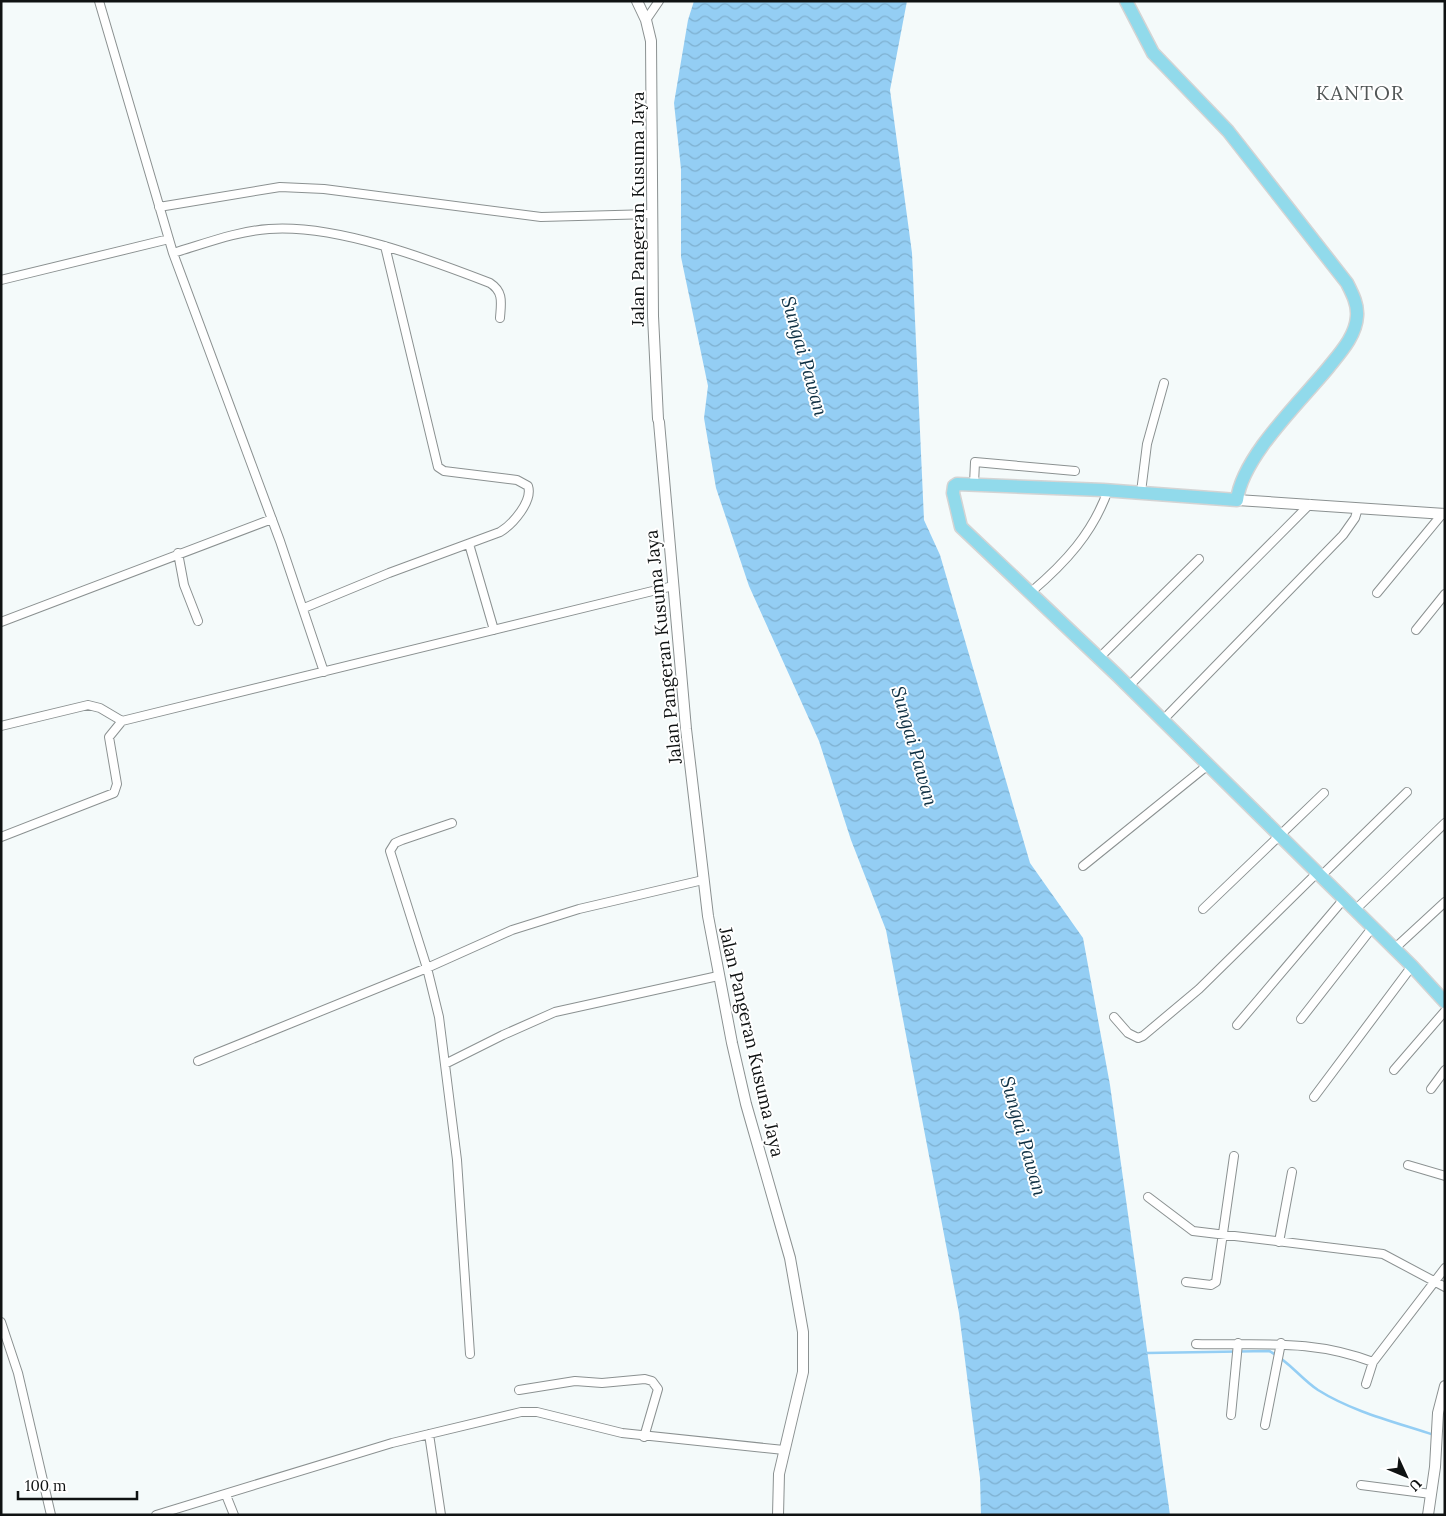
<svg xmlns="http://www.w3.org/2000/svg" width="1446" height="1516" font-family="Lora,serif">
<defs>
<pattern id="water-waves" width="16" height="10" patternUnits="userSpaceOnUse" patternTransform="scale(1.25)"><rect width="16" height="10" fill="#94cef4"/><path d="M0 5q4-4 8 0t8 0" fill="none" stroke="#7eb0d0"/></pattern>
</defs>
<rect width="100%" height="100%" fill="#f4fafa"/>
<!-- water -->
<path fill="url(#water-waves)" d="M694,1H907L890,90L912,253L924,520L940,555L1030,863L1083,938L1110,1085L1170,1515H981L980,1478L959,1313L886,930L851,840L819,741L749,586L716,488L704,418L708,386L681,257V169L674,103L688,20Z"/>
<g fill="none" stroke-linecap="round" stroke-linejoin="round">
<!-- stream -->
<path stroke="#94cef4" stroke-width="2.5" d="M1147,1353L1269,1351C1288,1360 1300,1378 1318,1390C1353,1412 1395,1422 1434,1435"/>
<defs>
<path id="minor" d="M99,1L173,253L280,541L324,672
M646,20L659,1
M159,207L280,187L324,189L541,217L652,214
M173,253C204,244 237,231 269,229C336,224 428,259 490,283C504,292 501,303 500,318
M1,280L169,239
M974,484L975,462L1075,471
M1141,492L1147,444L1164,383
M469,544L494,630
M178,553L184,585L198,621
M1031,592C1065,563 1093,533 1108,490
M1377,593L1443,513
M304,608L389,573L500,532C513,524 533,501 528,486L517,480L444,471L438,467L385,246
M1,622L272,519
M1416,630L1445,594
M1099,658L1199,559
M1128,687L1310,504
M1162,721L1343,535L1355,518L1358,508
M1,726L88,705L100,708L122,721
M452,823L402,840L395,843L390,851L427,968L439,1017L457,1160L470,1354
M1,837L114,793L117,784L109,737L122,721L673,586
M1083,866L1208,765
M1320,877L1407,792
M1203,909L1324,793
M1354,911L1445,823
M1394,949L1445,902
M1114,1017L1128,1033L1138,1038L1143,1036L1199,989L1317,873
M1301,1019L1372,928
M1237,1025L1343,900
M198,1061L427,968L512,930L579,909L703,880
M445,1064L503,1035L555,1012L718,976
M1394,1070L1445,1011
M1431,1089L1445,1070
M1314,1097L1412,966
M1408,1165L1445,1176
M1148,1197L1193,1231L1383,1254L1445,1287
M1279,1242L1292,1172
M1186,1282L1211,1285L1216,1282L1234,1156
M1,1322L18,1373L51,1515
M1196,1344C1260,1346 1310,1338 1373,1362
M1366,1384L1373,1362L1445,1268
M519,1390L575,1381L602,1383L645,1379L652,1381L658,1389L644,1437
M1231,1415L1238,1343
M1265,1425L1281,1343
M429,1434L441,1515
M1361,1485L1431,1494
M226,1495L234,1515
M156,1515L392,1443L521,1412H537L622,1433L784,1450"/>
<path id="tertiary" d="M637,1L646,20L651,41L653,316L658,419
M659,422L686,729L708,916L732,1043L746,1104L790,1258L803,1332V1372L779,1474L778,1515
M1237,500L1445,514
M1428,1515L1435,1467L1438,1413L1445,1386"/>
<path id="primary" d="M1126,1L1153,53L1228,131L1347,283C1352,293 1358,304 1357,316C1356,336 1340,353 1328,368C1300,402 1242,457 1237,500L1103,490L957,484L954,486L953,493L961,527L1117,675L1412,966L1445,1002"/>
</defs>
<!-- minor casing -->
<use href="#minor" stroke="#8b9191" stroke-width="10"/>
<!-- tertiary casing -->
<use href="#tertiary" stroke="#8b9191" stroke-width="12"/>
<!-- primary casing -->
<use href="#primary" stroke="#d4d4d4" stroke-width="15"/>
<!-- minor -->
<use href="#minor" stroke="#fff" stroke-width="8"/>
<!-- tertiary -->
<use href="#tertiary" stroke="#fff" stroke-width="10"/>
<!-- primary -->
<use href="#primary" stroke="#91daeb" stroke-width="12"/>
</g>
<g text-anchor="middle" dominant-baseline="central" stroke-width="4" stroke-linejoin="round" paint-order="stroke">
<!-- street labels -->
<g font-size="18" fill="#0f1212" stroke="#fff">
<text transform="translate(637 209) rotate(-90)">Jalan Pangeran Kusuma Jaya</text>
<text transform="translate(663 647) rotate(-96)">Jalan Pangeran Kusuma Jaya</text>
<text transform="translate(752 1042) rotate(77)">Jalan Pangeran Kusuma Jaya</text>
</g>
<!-- water labels -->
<g font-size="19" font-style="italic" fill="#0e3043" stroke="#fff">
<text transform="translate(805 356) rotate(74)">Sungai Pawan</text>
<text transform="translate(915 746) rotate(74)">Sungai Pawan</text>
<text transform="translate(1024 1136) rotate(74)">Sungai Pawan</text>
</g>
<!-- quarter labels -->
<g font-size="20" letter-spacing="1" fill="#515757" stroke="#fff">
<text x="1360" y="92">KANTOR</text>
</g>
</g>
<!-- border -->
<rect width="1446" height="1516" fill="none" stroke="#0f1212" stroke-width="5"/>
<!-- north arrow -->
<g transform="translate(1406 1476) rotate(134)" stroke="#ffffff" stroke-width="4" paint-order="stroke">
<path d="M0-4L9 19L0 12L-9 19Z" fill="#0f1212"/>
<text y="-8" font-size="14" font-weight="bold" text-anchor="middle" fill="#0f1212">U</text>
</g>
<!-- scale -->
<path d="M18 1491v8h119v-8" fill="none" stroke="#0f1212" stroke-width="2.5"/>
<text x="25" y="1491" font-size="15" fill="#0f1212" stroke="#ffffff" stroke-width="4" paint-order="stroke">100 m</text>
</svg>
